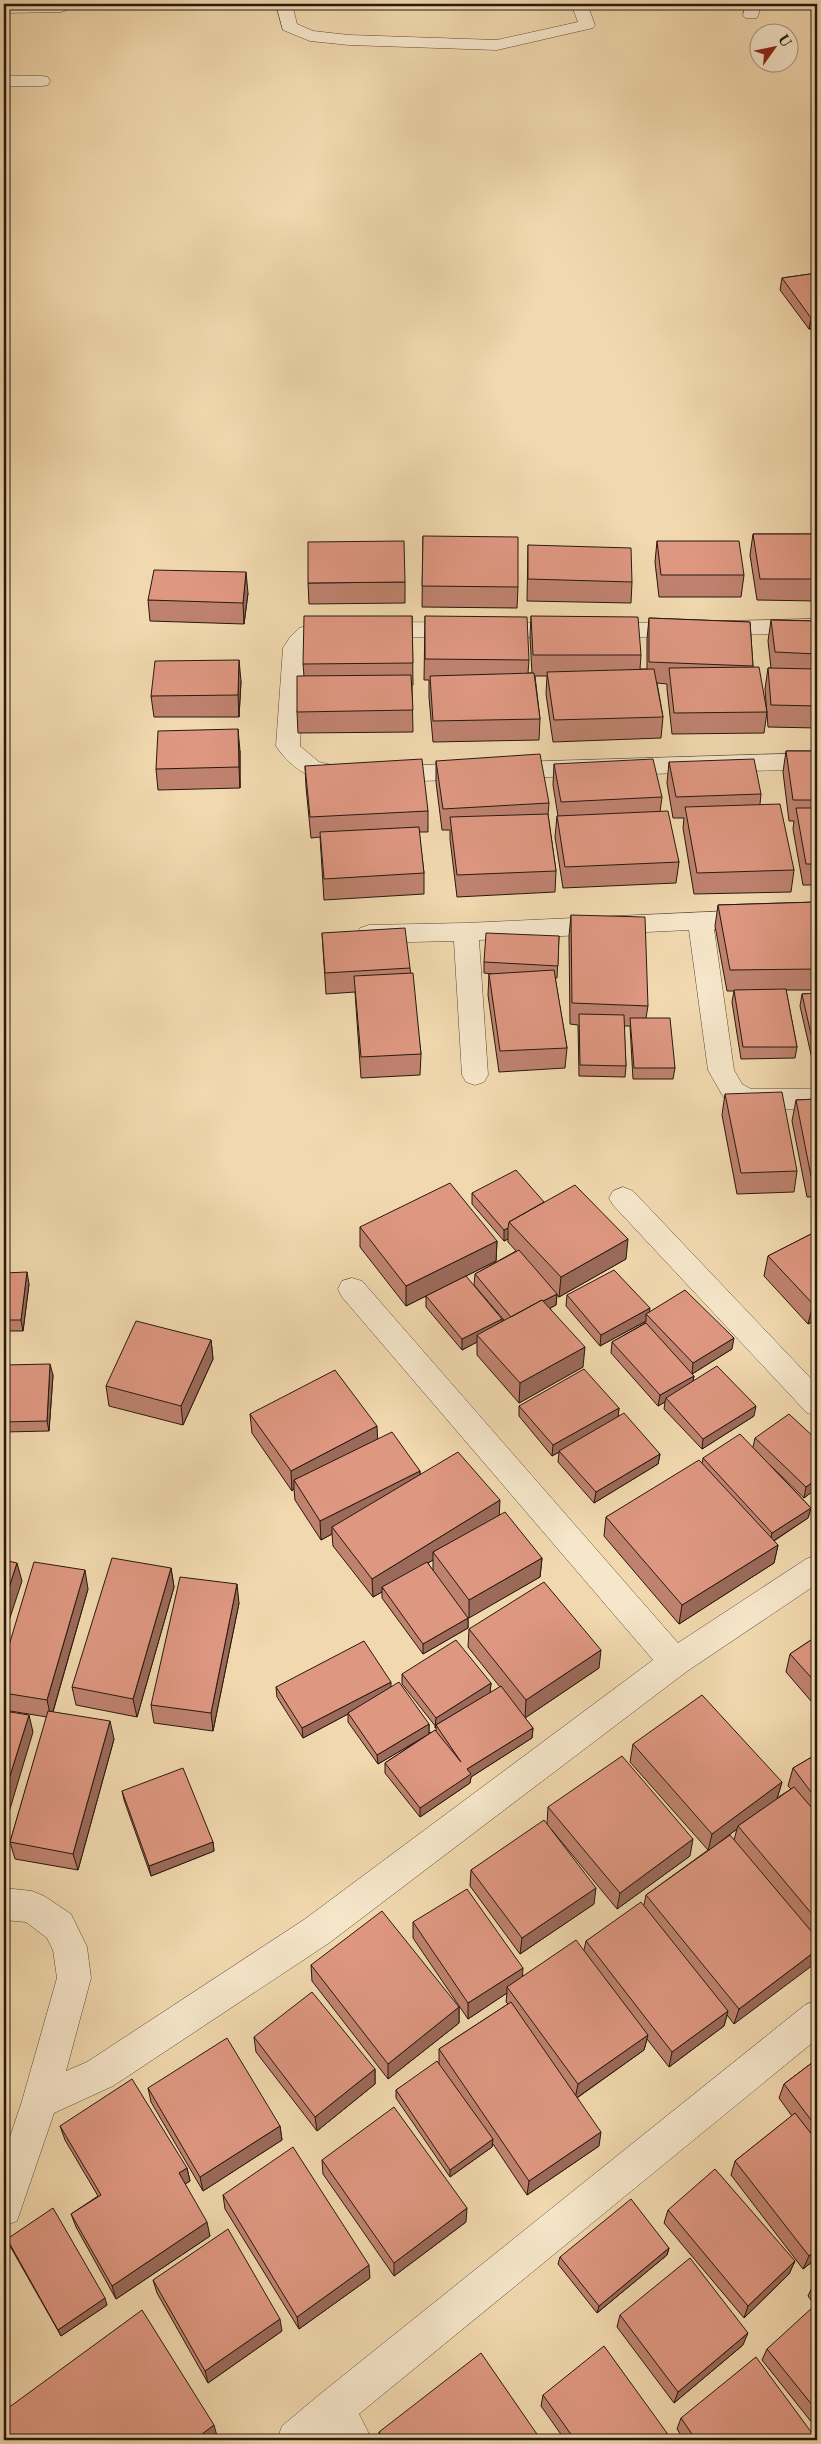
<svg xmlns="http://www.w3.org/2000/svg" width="821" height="2444" font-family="'Libre Caslon Text',serif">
<rect width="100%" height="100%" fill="#f1d8ae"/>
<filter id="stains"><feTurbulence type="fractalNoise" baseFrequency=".004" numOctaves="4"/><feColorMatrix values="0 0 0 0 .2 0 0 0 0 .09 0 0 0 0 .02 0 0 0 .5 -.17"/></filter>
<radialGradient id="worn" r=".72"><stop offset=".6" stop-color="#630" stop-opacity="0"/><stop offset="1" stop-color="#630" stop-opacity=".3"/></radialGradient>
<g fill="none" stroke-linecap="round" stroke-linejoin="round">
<defs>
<path id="street" d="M4,4H67L69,7L67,10L61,12L4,13Z
M276,4H292L297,24L313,31L349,35L497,40L578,22L571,4H587L595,25L593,28L497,50L349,45L310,41L283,30Z
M746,4H762L757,18H745L743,15Z
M4,76H42L48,77L50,81L48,85L42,86H4Z
M817,619V633L643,637H318L310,641L305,648L300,746L319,762L349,769L353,774L349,779C320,788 292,770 276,746L283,648L290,637L299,628L319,623L332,622L643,623Z
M817,753V769L386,782L378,779L374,774L378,769L386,766Z
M817,907V925L714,929L734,1070L742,1084L751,1089H817V1109H747L724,1098L708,1070L689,930L479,940L488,1075L484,1082L475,1085L466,1082L462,1075L454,941L369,943L360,940L357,934L360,928L369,925L466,923Z
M623,1187L633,1191L817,1385V1416L807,1413L613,1205L609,1198L613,1191Z
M352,1278L362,1281L678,1643L806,1559L817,1555V1584L686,1672L329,1943L113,2086L54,2113L17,2221L4,2226V2155L22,2101L57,1978L53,1950L47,1938L26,1922L4,1920V1888L32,1891L44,1896L71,1914L87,1947L91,1978L66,2071L87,2062L305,1919L653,1660L342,1297L338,1289L342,1281Z
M817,2000V2039L359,2414L372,2440H331L329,2438L326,2440H277L282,2426L319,2395L805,2005Z"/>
</defs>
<!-- street casing -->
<use href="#street" stroke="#5a4936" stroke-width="1"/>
<!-- street -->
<use href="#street" fill="#f6e6ca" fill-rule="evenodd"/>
</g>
<!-- wall -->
<path fill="#bf826f" stroke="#27190e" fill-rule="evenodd" d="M817,273V328L809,329L780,290L782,278Z
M753,534H817V601L757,600L750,555Z
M423,536L518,587L517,608L422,607Z
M657,541L744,575L741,597H659L655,562Z
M528,545L632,582L631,603L527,601Z
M405,582V603L309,604L308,583Z
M248,593L244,624L150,621L148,600Z
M412,616L413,685H412L413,732L298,733L297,712L304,676L303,664Z
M425,616L529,660L528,673H532L530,637L531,616L641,655L640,669H647V639L649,618L750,622L753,667L767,712L764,733L672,734L667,689V684L657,683L663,717L661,738L553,742L546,694L547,676H535L540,719L539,740L433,742L429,697V680H424Z
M771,620L817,621V728L768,727L765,689L768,668H771L768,641Z
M241,681L239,717H154L151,696Z
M240,751V788L158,790L156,769Z
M786,751H817V885H803L793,829L794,821H789L783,772Z
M436,761L549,803L548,815L556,871L555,892L457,897L450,839V830H442L436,782Z
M669,762L761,794L760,804L794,870L791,892L694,894L683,828L684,818H673L667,783Z
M554,764L662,797L660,812L679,862L676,883L563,888L555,837L557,816H558L553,785Z
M305,766L428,811V832H419L424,873V894L324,900L320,837L311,838L306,787Z
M817,902V990H786L797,1047L795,1058L741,1059L732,1002L734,991H727L715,926L718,905Z
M571,915L648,1006L646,1018L675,1068L673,1079H633L630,1026H624L626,1066L625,1077L579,1076L578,1025L570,1024L569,936Z
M322,933L410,968L421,1054L420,1075L361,1078L355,992L326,994Z
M559,936L557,978H555L567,1048L565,1068L499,1072L488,995L489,974H492L484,973V962Z
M817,993V1063H813L800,1006L802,994Z
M725,1094L797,1171L794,1192L737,1194L722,1115Z
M817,1099V1197H807L792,1121L796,1100Z
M472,1193L544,1202L626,1259L559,1297L557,1295L556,1305L550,1308L583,1367L519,1403L477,1355V1342L462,1350L426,1307V1296L406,1306L360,1247V1227L497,1241L496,1261L444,1287L502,1319V1322L504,1320L474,1285L475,1274L516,1251L508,1242V1239L504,1241L472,1204Z
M817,1231V1319L808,1324L764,1276L768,1256Z
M4,1273L29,1284L23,1331H4Z
M567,1295L649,1312L732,1349L692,1374L694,1376L693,1381L754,1416L702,1449L664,1409L665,1402L658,1406L611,1353L612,1342L645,1323L646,1321L600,1346L566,1306Z
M211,1340L213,1359L183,1425L109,1406L106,1386Z
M4,1365L53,1375L49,1431L4,1432Z
M519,1406L619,1408L618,1417L660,1454L658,1464L594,1503L558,1462L559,1452L552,1456L519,1416Z
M250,1414L378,1440L420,1471V1474L499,1515L542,1558L540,1577L468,1618V1628L423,1654L382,1598V1592L373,1597L333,1546L332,1534L321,1540L295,1500L294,1489L292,1491L252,1433ZM433,1560V1571L428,1563Z
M755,1438L817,1440V1488L804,1498L770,1465L811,1508L808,1518L774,1541L778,1545L774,1563L679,1624L604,1536L606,1517L702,1463L703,1458L753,1447Z
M171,1568L174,1587L137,1717L76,1705L72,1687Z
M88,1589L53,1712L114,1739L78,1870L15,1859L10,1842L47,1717L4,1710V1662Z
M239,1603L213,1731L154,1723L151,1705Z
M469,1629L599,1668L525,1718L533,1728L532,1738L471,1777L470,1783L420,1817L385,1773V1763L422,1738L378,1764L348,1722V1714L303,1738L277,1697L276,1687H391L429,1724V1733L436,1731V1727L402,1684V1674L491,1683L490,1693L500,1687L468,1647Z
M817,1636V1708L786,1672L790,1654Z
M633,1744L782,1782L777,1798L791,1789L788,1786L793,1768L817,1754V1932L814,1934L734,2024L727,2015L724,2026L669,2067L647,2039L644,2050L577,2098L599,2146L527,2195L493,2144L492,2147L450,2177L396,2098V2090L439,2064V2049L508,2004L506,2002L507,1993L468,2019L413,1938V1922L523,1976L584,1950L586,1941L644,1905L646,1895L708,1850L630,1762ZM737,1829L734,1840L717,1844Z
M122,1791L213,1842L214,1851L151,1876L124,1800Z
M548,1807L690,1856L617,1909L551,1829L594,1904L520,1954L470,1886L471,1870L547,1824Z
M311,1965L459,2007V2023L388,2079L312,1981Z
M254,2037L375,2069V2084L317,2131L256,2052Z
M817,2059V2258L803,2269L731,2175L735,2161L792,2116L779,2098L784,2084Z
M148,2088L280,2126L282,2140L203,2191L151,2102Z
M60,2126L187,2168L190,2181L185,2184L210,2236L116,2299L76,2227L71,2214L98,2196L65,2140Z
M322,2160L466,2222L394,2276L323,2174Z
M223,2195L370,2278L299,2329L225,2209Z
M668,2210L795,2261L789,2274L744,2318L664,2223Z
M7,2239L107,2305L61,2336L10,2246Z
M669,2248L667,2255L597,2313L558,2264L560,2257Z
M153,2280L282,2331L208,2383L157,2293Z
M817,2280V2308L808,2296L814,2283Z
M817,2310V2429L762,2360L767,2349Z
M620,2315L743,2345L674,2403L617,2327Z
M543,2395L672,2440H565L541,2406Z
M681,2418L817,2440H684L677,2429Z
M379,2432L541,2440H379Z"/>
<!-- shaded-wall -->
<path fill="#9b6a5a" stroke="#27190e" d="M817,317V328L809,329L811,318Z
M246,572L248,593L244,624L243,603Z
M239,660L241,681L239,717L238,695Z
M238,729L240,751V788L239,767Z
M508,1228V1239L504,1241V1230Z
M628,1239L626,1259L559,1297L561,1277Z
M497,1241L496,1261L406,1306V1286Z
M27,1272L29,1284L23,1331L21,1320Z
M557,1294L556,1305L512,1329V1318Z
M817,1302V1319L808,1324L813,1304Z
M650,1308L649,1316L646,1314V1321L600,1346L601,1335Z
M502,1319L501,1330L477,1335V1342L462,1350V1339Z
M734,1338L732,1349L692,1374L693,1363Z
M211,1340L213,1359L183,1425L181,1406Z
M585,1347L583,1367L519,1403L520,1383Z
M50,1364L53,1375L49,1431L47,1421Z
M694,1376L692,1387L666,1398L665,1402L658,1406L660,1395Z
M756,1406L754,1416L702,1449L703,1439Z
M619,1408L618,1419L552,1456L553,1445Z
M377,1426L378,1445L294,1480V1489L292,1491L291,1471Z
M660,1454L658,1464L594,1503L596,1492Z
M420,1471V1491L332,1527V1534L321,1540L320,1521Z
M817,1479V1488L804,1498L806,1487Z
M500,1500L499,1519L433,1552V1560L384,1590L382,1587V1592L373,1597L372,1579Z
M811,1508L808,1518L770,1543L772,1533Z
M778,1545L774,1563L679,1624L682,1605Z
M542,1558L540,1577L469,1618V1600Z
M17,1563L22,1581L4,1636V1603Z
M171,1568L174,1587L137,1717L133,1699Z
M85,1570L88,1589L51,1718L47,1700Z
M237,1584L239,1603L213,1731L211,1713Z
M468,1618V1628L423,1654V1644Z
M601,1650L599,1668L525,1718L526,1700Z
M391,1682V1692L348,1713V1714L303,1738L302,1728Z
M491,1683L490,1693L436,1725L435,1728L436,1718Z
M29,1715L33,1732L4,1829V1795Z
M110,1721L114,1739L78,1870L73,1854Z
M429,1724V1734L378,1764L377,1755Z
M533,1728L532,1738L471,1777L470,1783L420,1817V1808L467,1769Z
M782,1782L777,1799L738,1826L737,1829L708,1851L712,1834Z
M693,1839L690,1856L617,1909L620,1893Z
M213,1842L214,1851L151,1876L149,1866Z
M596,1888L594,1904L520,1954L522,1938Z
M817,1920V1932L811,1936Z
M817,1950V1962L734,2024L739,2009Z
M523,1968L522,1983L507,1987V1993L468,2019V2003Z
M459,2007V2023L388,2079V2064Z
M728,2011L724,2026L669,2067L672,2052Z
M648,2035L644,2050L575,2099L578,2084Z
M375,2069V2084L317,2131L315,2117Z
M280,2126L282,2140L203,2191L200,2177Z
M601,2132L599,2146L527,2195L529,2181Z
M493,2139L492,2147L450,2177V2170Z
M187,2168L190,2181L182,2186L179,2173Z
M467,2208L466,2222L394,2276V2263Z
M207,2222L210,2236L116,2299L112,2286Z
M669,2248L667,2255L597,2313L599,2306Z
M817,2249V2258L803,2269L809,2256Z
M795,2261L789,2274L744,2318L748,2306Z
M369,2265L370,2278L299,2329L297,2317Z
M105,2298L107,2305L61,2336L58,2330Z
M280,2319L282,2331L208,2383L205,2371Z
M748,2333L743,2345L674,2403L678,2392Z
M214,2425L217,2436L211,2440H194Z"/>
<!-- building -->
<path fill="#de9781" stroke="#27190e" d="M817,273V317L811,318L782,278Z
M753,534H817V579H760Z
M423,536L518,537V587L422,586Z
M404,541L405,582L308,583V542Z
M657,541H739L744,575H661Z
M528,545L631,548L632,582L528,579Z
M154,570L246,572L243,603L148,600Z
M304,616H412L413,663L303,664Z
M425,616L527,617L529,660L425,659Z
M531,616L638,617L641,655H533Z
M649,618L750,622L753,666L649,662Z
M771,620L817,621V654L775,652Z
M239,660L238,695L151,696L155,661Z
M759,667L767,712L674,713L669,668Z
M768,668L817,669V706L771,705Z
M654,669L663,717L554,720L547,672Z
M534,673L540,719L433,721L430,676Z
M411,675L413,710L297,712V676Z
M238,729L239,767L156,769L158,731Z
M786,751H817V800H793Z
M540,754L549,803L443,809L436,761Z
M422,759L428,811L310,817L305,766Z
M653,759L662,797L561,802L554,764Z
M754,759L761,794L676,797L669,762Z
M780,804L794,870L697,873L685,807Z
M796,808H817V864H806Z
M668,811L679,862L565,867L557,816Z
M548,814L556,871L457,875L450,817Z
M419,827L424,873L324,879L320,832Z
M817,902V969L730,970L718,905Z
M571,915L645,917L648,1006L572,1003Z
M405,928L410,968L325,973L322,933Z
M486,933L559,936L558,966L484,962Z
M554,970L567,1048L500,1051L489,974Z
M413,973L421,1054L361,1057L354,976Z
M786,989L797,1047H743L734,990Z
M817,993V1052H815L802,994Z
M579,1014L624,1015L626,1066L580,1065Z
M630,1018H670L675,1068H634Z
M782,1092L797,1171L741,1173L725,1094Z
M817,1099V1176H811L796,1100Z
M516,1170L544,1202L509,1222L508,1228L504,1230L472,1193Z
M450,1183L497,1241L406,1286L360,1227Z
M575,1185L628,1239L561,1277L509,1222Z
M817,1231V1302L813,1304L768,1256Z
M519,1250L557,1294L543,1301L542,1300L511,1317L475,1274Z
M614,1270L650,1308L601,1335L567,1295Z
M27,1272L21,1320H4V1273Z
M466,1276L502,1319L462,1339L426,1296Z
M685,1290L734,1338L693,1363L646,1314Z
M542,1300L585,1347L520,1383L477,1335Z
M136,1321L211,1340L181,1406L106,1386Z
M646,1323L694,1376L660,1395L612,1342Z
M50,1364L47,1421L4,1422V1365Z
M717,1366L756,1406L703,1439L666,1398Z
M584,1369L619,1408L553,1445L519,1406Z
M335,1370L377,1426L291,1471L250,1414Z
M624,1413L660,1454L596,1492L559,1451Z
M789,1414L817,1440V1479L806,1487L755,1438Z
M392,1432L420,1471L320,1521L294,1480Z
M740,1434L811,1508L772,1533L703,1458Z
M458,1452L500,1500L372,1579L332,1527Z
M699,1460L778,1545L682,1605L606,1517Z
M505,1512L542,1558L469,1600L433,1552Z
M112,1558L171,1568L133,1699L72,1687Z
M4,1560L17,1563L4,1603Z
M34,1562L85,1570L47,1700L4,1693V1662Z
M427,1562L468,1618L423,1644L382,1587Z
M180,1577L237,1584L211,1713L151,1705Z
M544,1582L601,1650L526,1700L469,1629Z
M817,1636V1684L790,1654Z
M456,1640L491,1683L436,1718L402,1674Z
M364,1641L391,1682L302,1728L276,1687Z
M399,1682L429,1724L377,1755L348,1713Z
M501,1686L533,1728L467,1769L471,1774L420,1808L385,1763L435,1730L461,1762L436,1725Z
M702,1695L782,1782L712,1834L633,1744Z
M4,1711L29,1715L4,1795Z
M48,1711L110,1721L73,1854L10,1842Z
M817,1754V1800L793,1768Z
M622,1756L693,1839L620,1893L548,1807Z
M183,1768L213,1842L149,1866L122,1791Z
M794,1787L817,1814V1920L738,1826Z
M544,1820L596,1888L522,1938L471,1870Z
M730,1835L817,1938V1950L739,2009L646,1895Z
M467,1889L523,1968L468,2003L413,1922Z
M641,1902L728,2011L672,2052L586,1941Z
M382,1911L459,2007L388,2064L311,1965Z
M576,1940L648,2035L578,2084L507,1987Z
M312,1992L375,2069L315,2117L254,2037Z
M511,2002L601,2132L529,2181L439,2049Z
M227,2038L280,2126L200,2177L148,2088Z
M817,2059V2128L784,2084Z
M437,2061L493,2139L450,2170L396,2090Z
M132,2079L187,2168L179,2173L207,2222L112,2286L71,2214L101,2195L60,2126Z
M394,2107L467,2208L394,2263L322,2160Z
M795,2113L817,2141V2249L809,2256L735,2161Z
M293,2147L369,2265L297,2317L223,2195Z
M715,2169L795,2261L748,2306L668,2210Z
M631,2199L669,2248L599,2306L560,2257Z
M53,2208L105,2298L58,2330L7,2239Z
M228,2229L280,2319L205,2371L153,2280Z
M690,2258L748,2333L678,2392L620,2315Z
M817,2280V2288L814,2283Z
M814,2306L817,2310V2411L767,2349Z
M142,2310L214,2425L194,2440H4V2411Z
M604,2346L672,2440H575L543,2395Z
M481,2353L541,2440H384L379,2432Z
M756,2357L817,2440H696L681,2418Z"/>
<!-- margin -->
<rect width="821" height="2444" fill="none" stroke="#f1d8ae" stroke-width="20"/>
<rect x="5" y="5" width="811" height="2434" fill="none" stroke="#27190e" stroke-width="2.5"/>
<rect x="10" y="10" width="801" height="2424" fill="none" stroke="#27190e"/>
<!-- north arrow -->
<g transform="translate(774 48) rotate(57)"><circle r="24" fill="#f6e6ca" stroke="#a3947f"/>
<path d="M0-4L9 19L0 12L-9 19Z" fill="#8f2418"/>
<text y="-8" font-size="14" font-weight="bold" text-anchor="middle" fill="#27190e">U</text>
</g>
<rect width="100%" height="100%" filter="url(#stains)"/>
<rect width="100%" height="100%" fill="url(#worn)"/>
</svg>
